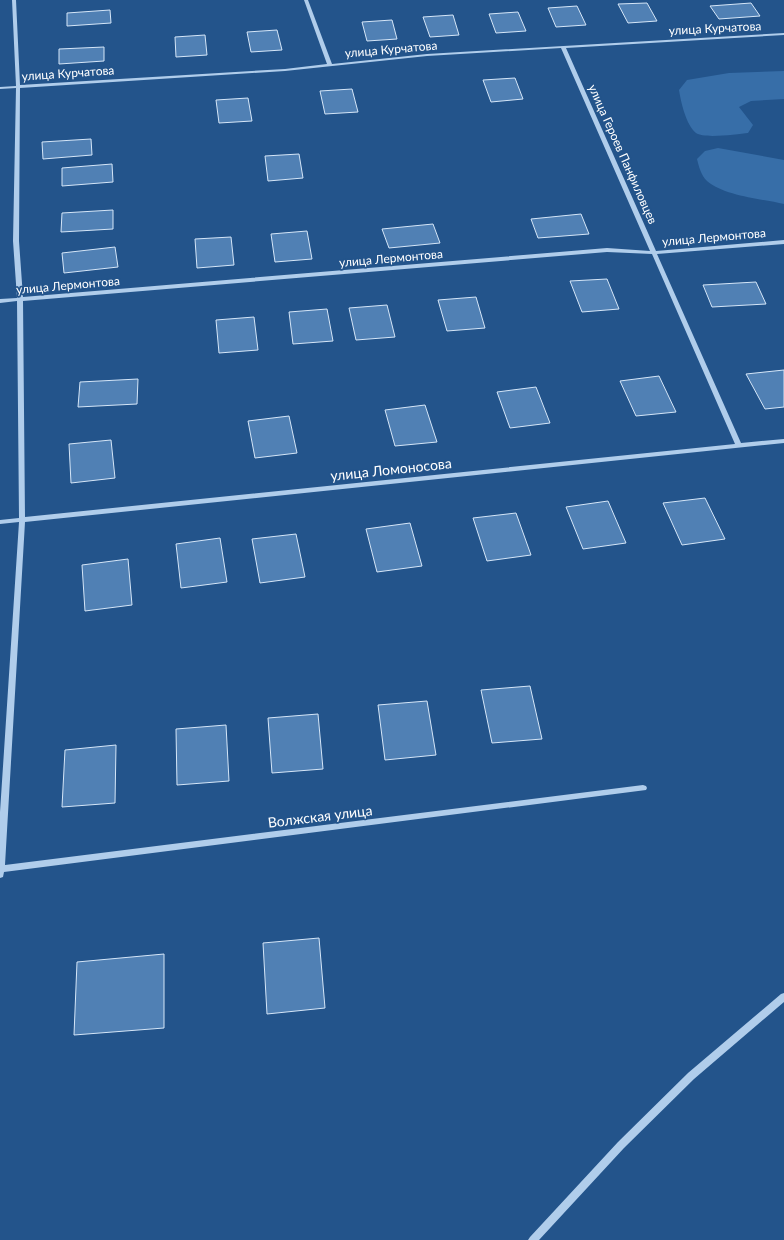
<svg xmlns="http://www.w3.org/2000/svg" width="784" height="1240" font-family="Lato,sans-serif">
<rect width="100%" height="100%" fill="#23548b"/>
<!-- green -->
<path fill="#376ea8" d="M784,71V99L751,101L739,107L753,125L748,133C738,134 704,139 696,133C686,125 681,102 679,90L687,80L729,73Z
M718,148L784,160V204C763,199 724,196 707,181C701,175 699,167 697,159L705,151Z"/>
<!-- building -->
<path fill="#5080b4" stroke="#d5e6f8" d="M647,3L657,21L628,23L618,4Z
M751,3L760,16L719,19L710,6Z
M577,6L586,25L556,27L548,8Z
M110,10L111,23L67,26V13Z
M518,12L526,31L496,33L489,14Z
M453,15L459,35L430,37L423,17Z
M392,20L397,39L367,41L362,22Z
M277,30L282,50L251,52L247,32Z
M205,35L207,55L176,57L175,37Z
M104,47V61L59,64V49Z
M515,78L523,99L491,102L483,80Z
M352,89L358,112L325,114L320,91Z
M248,98L252,121L219,123L216,100Z
M91,139L92,155L43,159L42,142Z
M299,154L303,178L268,181L265,156Z
M112,164L113,182L62,186V168Z
M113,210V229L61,232L62,213Z
M581,214L589,234L538,238L531,219Z
M433,224L440,243L389,248L382,229Z
M307,231L312,259L275,262L271,234Z
M231,237L234,265L197,268L195,239Z
M115,247L118,267L64,273L62,253Z
M607,279L619,309L582,312L570,281Z
M756,282L766,304L712,307L703,285Z
M476,297L485,328L447,331L438,300Z
M387,305L395,337L356,340L349,308Z
M327,309L333,341L293,344L289,312Z
M254,317L258,350L219,353L216,320Z
M784,370V407L765,409L746,374Z
M659,376L676,412L636,416L620,381Z
M138,379L137,404L78,407L80,382Z
M536,387L550,423L510,428L497,392Z
M425,405L437,442L395,446L385,410Z
M289,416L297,453L255,458L248,421Z
M111,440L115,478L71,483L69,444Z
M705,498L725,539L682,545L663,503Z
M608,501L626,543L583,549L566,507Z
M516,513L531,555L487,561L473,518Z
M410,523L422,566L377,572L366,529Z
M296,534L305,577L260,583L252,539Z
M220,538L227,582L181,588L176,544Z
M128,559L132,605L85,611L82,565Z
M530,686L542,739L492,743L481,690Z
M427,701L436,755L385,760L378,705Z
M318,714L323,769L272,773L268,718Z
M226,725L229,781L177,785L176,729Z
M116,745L115,803L62,807L65,750Z
M319,938L325,1008L267,1014L263,943Z
M164,954V1028L74,1035L77,962Z"/>
<g fill="none" stroke-linecap="round" stroke-linejoin="round">
<!-- minor -->
<path fill="#b0cdeb" fill-rule="evenodd" d="M12,0H16L20,85L285,69L327,64L304,0H308L332,64L427,54L784,33V35L566,48L656,251L784,240V244L657,254L741,443L784,439V443L25,522L5,865L643,785L646,786L647,788L646,790L4,872L3,877L0,878V812L19,522L0,524V520L19,518L17,301L0,303V299L17,298L13,241L16,88L0,89V87L16,86ZM561,48L650,251L607,248L23,297L19,241L20,88L285,71L427,56ZM607,252L652,254L735,444L25,517L23,301Z
M784,993V1002L694,1079L624,1148L539,1240H528L530,1237L618,1142L688,1073L781,994Z"/>
</g>
<g text-anchor="middle" dominant-baseline="central" stroke-width="3.5" stroke-linejoin="round" paint-order="stroke">
<!-- far-street labels -->
<g font-size="12" fill="#fff" stroke="#23548b">
<text transform="translate(715 28) rotate(-3)">улица Курчатова</text>
<text transform="translate(391 49) rotate(-5)">улица Курчатова</text>
<text transform="translate(68 73) rotate(-4)">улица Курчатова</text>
<text transform="translate(623 154) rotate(66)">улица Героев Панфиловцев</text>
<text transform="translate(714 237) rotate(-5)">улица Лермонтова</text>
<text transform="translate(391 258) rotate(-5)">улица Лермонтова</text>
<text transform="translate(68 285) rotate(-5)">улица Лермонтова</text>
</g>
<!-- street labels -->
<g font-size="14" fill="#fff" stroke="#23548b">
<text transform="translate(391 469) rotate(-6)">улица Ломоносова</text>
<text transform="translate(320 816) rotate(-7)">Волжская улица</text>
</g>
</g>
</svg>
